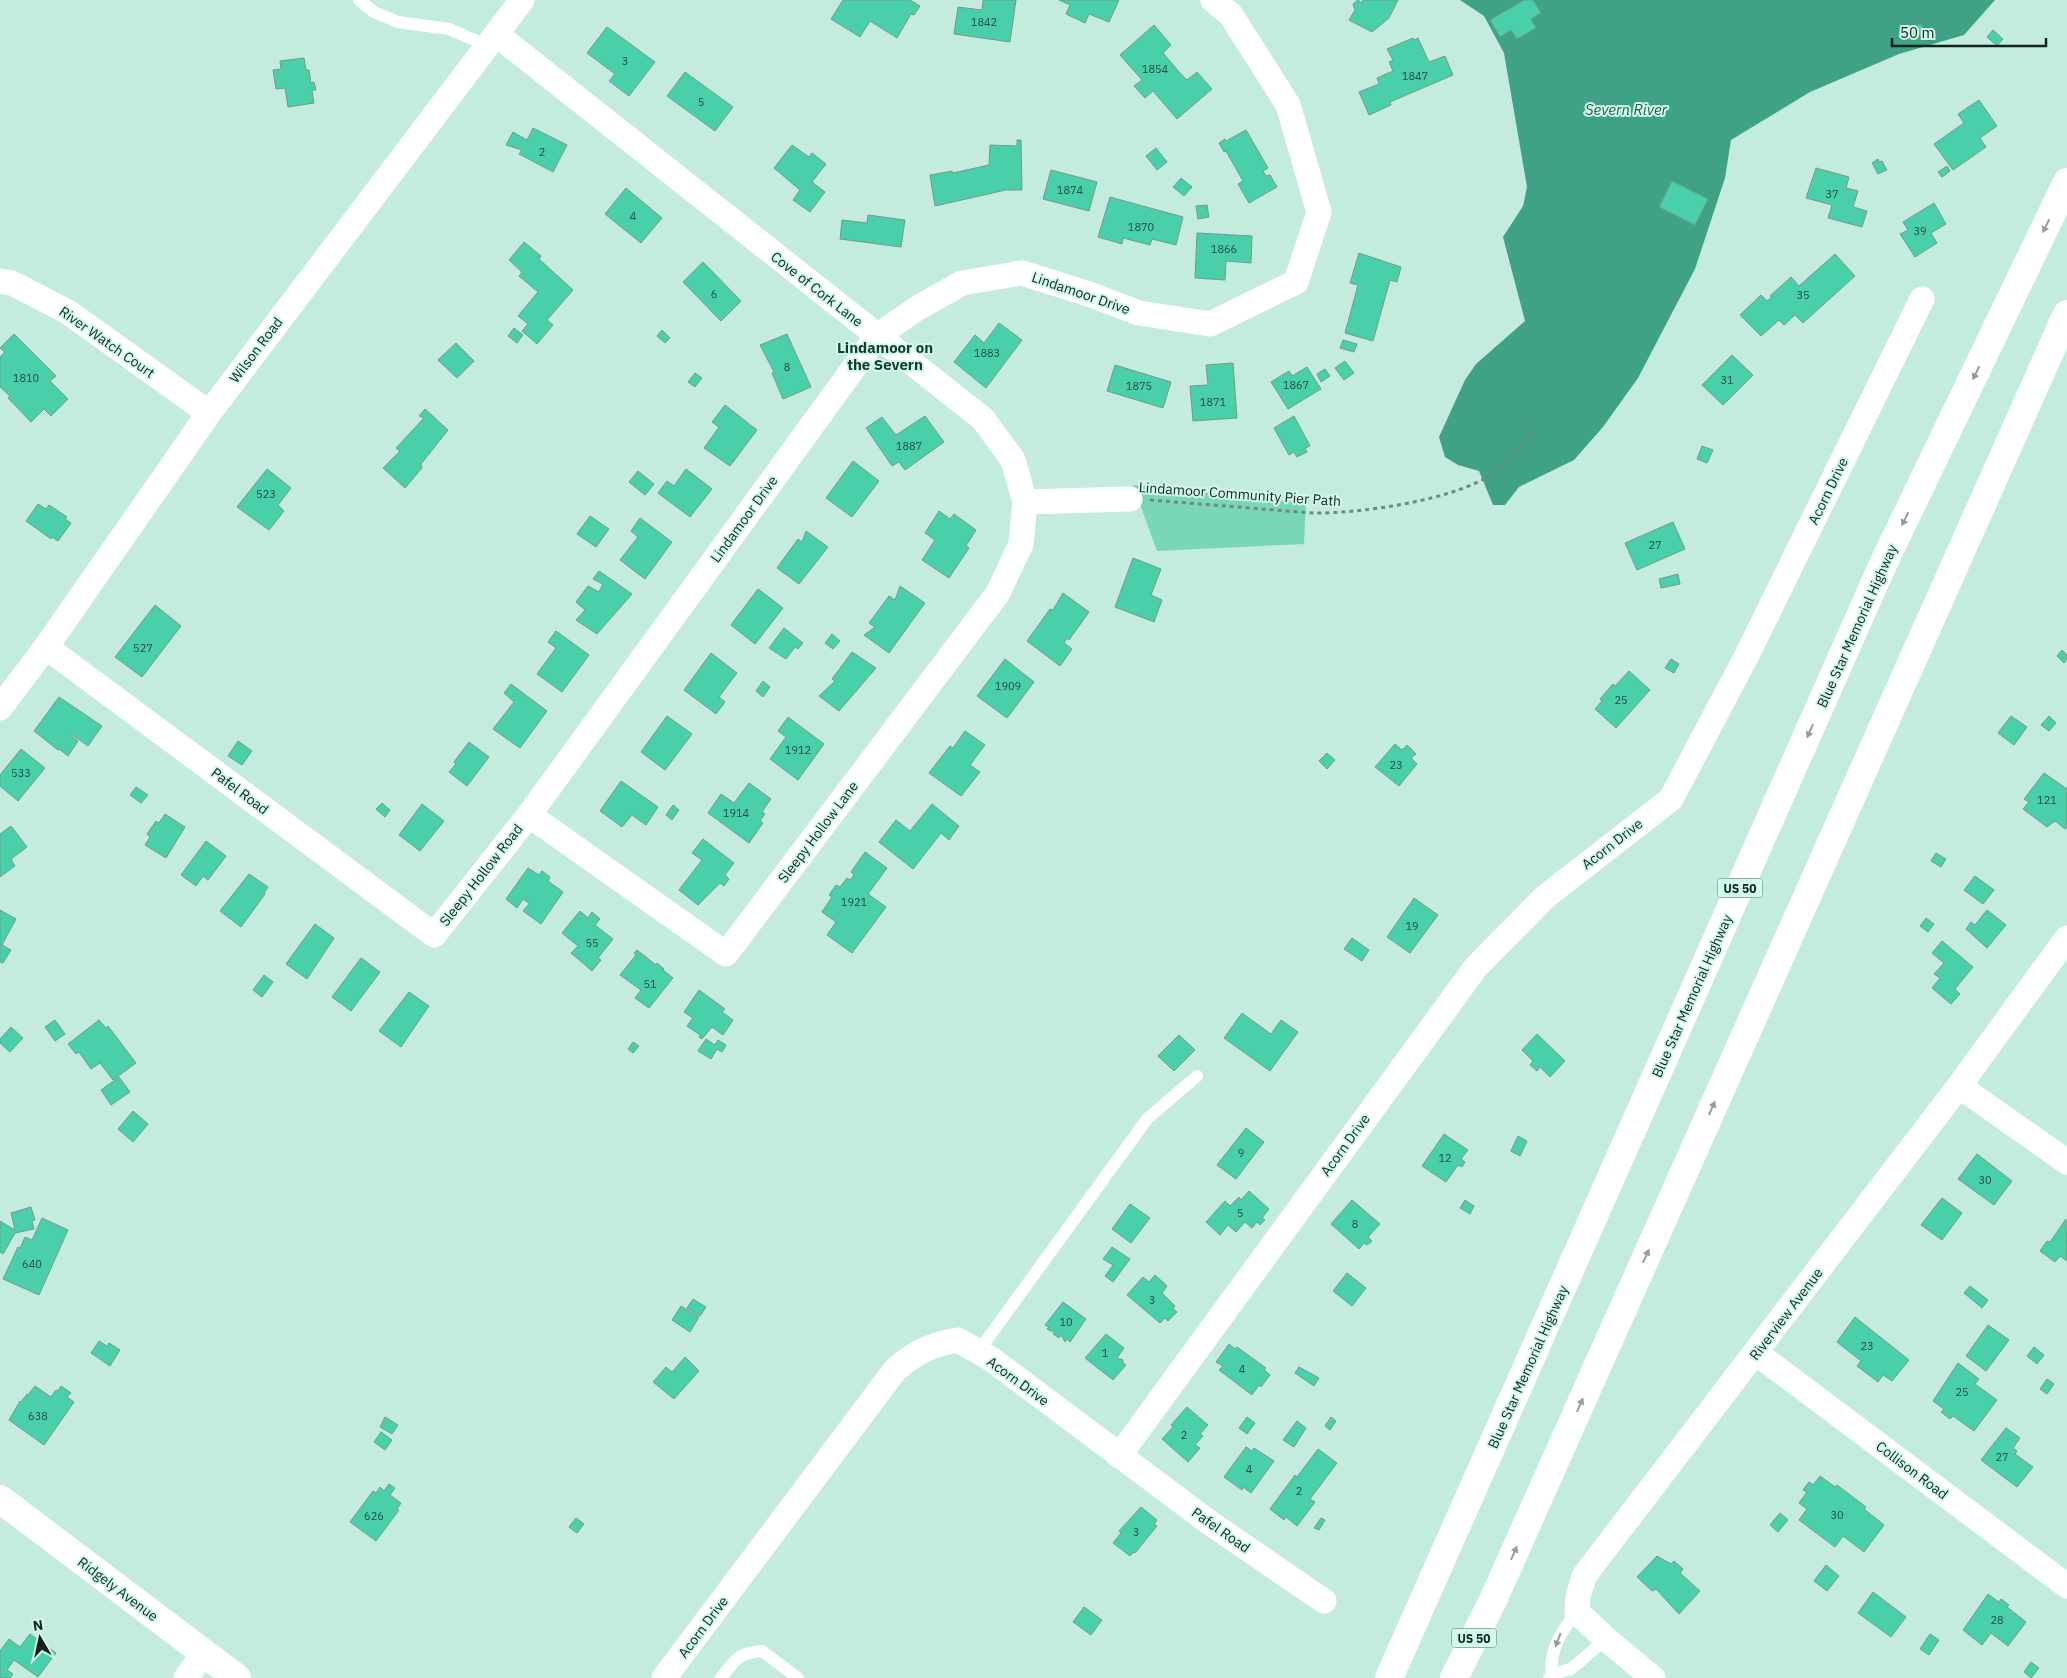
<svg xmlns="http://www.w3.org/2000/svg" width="2067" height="1678" font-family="'IBM Plex Sans',sans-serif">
<rect width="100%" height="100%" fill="#c4ecde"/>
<!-- green -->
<path fill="#79d6b9" d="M1133,485L1306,503L1304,544L1157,551Z"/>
<!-- water -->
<path fill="#3fa286" d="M1460,0H1995L1964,35L1899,54L1810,92L1731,140L1725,178L1695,269L1638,378L1603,427L1574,460L1519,487L1505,505H1493L1479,471L1458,465L1445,457L1439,437L1465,380L1476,364L1525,321L1503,237L1523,206L1527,187L1504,53L1484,16Z"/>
<!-- building -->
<path fill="#4acfab" stroke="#749a8d" d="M843,0H910L920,6L914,15L911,14L897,38L870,21L860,37L831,19Z
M983,0H1016L1010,42L954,34L958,7L982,10Z
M1059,0H1119L1109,22L1089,14L1085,23L1066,14L1070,5Z
M1358,0L1362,3L1363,0H1398L1389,18L1372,32L1349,20L1355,10L1353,4Z
M1524,0H1533L1541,13L1531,19L1536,28L1517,39L1511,30L1500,37L1490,20Z
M1921,24L1926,35L1921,37L1916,26Z
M1154,25L1171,45L1163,53L1180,73L1187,80L1197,72L1212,89L1177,119L1153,91L1145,98L1134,86L1142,80L1120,55Z
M607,27L655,62L629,96L609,81L615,74L587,53Z
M1993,30L2003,39L1997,46L1987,37Z
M1413,38L1414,40L1418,38L1429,62L1445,56L1453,75L1390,102L1391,105L1369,115L1359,92L1379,84L1377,78L1393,71L1389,62L1393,60L1387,49Z
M304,58L306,70H309L311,83L314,82L316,90H312L314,103L288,107L285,88L276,89L273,70L281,69L280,61Z
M685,72L733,107L715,131L667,96Z
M1979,100L1997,126L1980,138L1986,147L1953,170L1934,144L1964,123L1958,114Z
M533,128L567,145L553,172L519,154L522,150L506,145L513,132L527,140Z
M1246,130L1268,168L1263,171L1266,176L1270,175L1277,187L1249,203L1238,184L1243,181L1226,151L1224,152L1219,143L1225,139L1226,141Z
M1017,140H1021L1022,190H1006L935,206L930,175L952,171L953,173L989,165L990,145L1017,146Z
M792,145L809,157L812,153L826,164L812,182L825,192L810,212L793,200L800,190L774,168Z
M1156,148L1167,162L1157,170L1146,156Z
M1878,159L1879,162L1882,161L1887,170L1878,174L1872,163Z
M1947,166L1950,171L1942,177L1938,172Z
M1816,168L1849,177L1846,188L1858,191L1853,207L1867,211L1862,227L1828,218L1832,205L1806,198Z
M1051,170L1097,182L1089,211L1043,199Z
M1181,178L1192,187L1184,196L1173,187Z
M1672,181L1708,199L1695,225L1659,207Z
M626,188L662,218L641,243L605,214Z
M1110,197L1183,217L1176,245L1152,239L1150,245L1123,238L1122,244L1098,237Z
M1934,203L1946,224L1931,233L1937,243L1915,257L1900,234L1908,230L1903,222Z
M1207,205L1209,217L1198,219L1196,206Z
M868,215L905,220L901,247L840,239L842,220L867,223Z
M1197,233L1252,236L1251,263L1226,261L1225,280L1195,278Z
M524,242L541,256L539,259L573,290L547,320L553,325L537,344L522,331L528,324L518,316L538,292L519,276L522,272L509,260Z
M1359,253L1401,267L1397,282L1390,280L1373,341L1345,333L1358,285L1350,283Z
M1835,254L1855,276L1803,323L1795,315L1784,325L1779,320L1761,336L1740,315L1761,295L1767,301L1772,297L1770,296L1791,277L1799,286Z
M703,262L741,301L721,321L683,282Z
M999,323L1022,340L986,388L954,362L975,335L984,343Z
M514,328L523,335L517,343L508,336Z
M662,330L670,338L665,343L657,336Z
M14,334L56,376L50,381L68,399L51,416L44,409L31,422L8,398L10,396L0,387V357L5,352L0,348Z
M787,334L811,387L783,399L772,373L774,372L760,345Z
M1343,340L1357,344L1354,352L1340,348Z
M456,343L474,361L457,378L438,360Z
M1732,355L1753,375L1723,405L1702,385Z
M1345,361L1354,373L1344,380L1335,368Z
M1233,363L1237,418L1193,421L1190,386L1208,385L1206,365Z
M1115,365L1171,382L1163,408L1107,391Z
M1307,367L1321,389L1288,409L1271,382L1289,371L1292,376Z
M1325,369L1330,376L1321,382L1317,374Z
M695,373L702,378L695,387L688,382Z
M725,405L757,430L730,466L704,448L719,427L712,422Z
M425,409L448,430L421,464L422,468L405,488L383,468L400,451L396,448L424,418L419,416Z
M925,416L944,442L905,470L899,462L892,466L866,428L882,417L896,435Z
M1294,416L1310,446L1305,448L1307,452L1297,457L1294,452L1289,455L1274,428Z
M1702,446L1713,450L1707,463L1697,459Z
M853,461L879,481L852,517L826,498Z
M267,469L291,488L278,505L284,511L269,530L237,507Z
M686,469L712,489L690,517L658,493L667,481L674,486Z
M638,471L654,484L645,495L629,482Z
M38,504L46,509L49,505L67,517L65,519L71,523L58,541L52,537L51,539L26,521Z
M939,511L950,519L954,514L976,530L966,546L969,548L949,578L922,560L935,540L925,533Z
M590,516L609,529L596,547L577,534Z
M640,518L672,542L645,579L620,560L638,537L631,531Z
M1673,522L1685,549L1637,570L1625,543Z
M806,531L828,547L799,584L777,568L798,539L802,542Z
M1133,558L1161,569L1151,595L1162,600L1154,622L1115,607Z
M599,571L632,594L597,634L576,620L585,610L576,602L588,586L599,592L603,584L593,579Z
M1678,574L1680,584L1661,588L1659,579Z
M900,586L925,603L889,653L864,635L875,627L869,623L889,596L895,600Z
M758,589L783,608L755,644L731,625Z
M1063,593L1089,612L1069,640L1067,638L1064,643L1072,649L1060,666L1027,641L1050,609L1053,610Z
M155,605L181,626L142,677L115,657Z
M784,628L803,643L798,649L795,647L786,659L769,648Z
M556,631L589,655L562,692L537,674L556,648L548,642Z
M832,634L840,641L833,649L825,643Z
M2062,650L2067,655V659L2064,663L2057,656Z
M852,652L876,668L839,711L819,696L835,681L832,679Z
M711,653L737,673L719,697L725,702L716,714L684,690Z
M1005,659L1034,682L1007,718L977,696Z
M1671,659L1679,664L1674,673L1665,668Z
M1629,671L1650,690L1616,728L1595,709L1602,701L1600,699L1613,684L1615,686Z
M763,681L770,687L763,697L756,691Z
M511,684L547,711L520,748L493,729L514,702L504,693Z
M59,697L102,726L88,746L71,734L70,735L78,741L68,756L59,749L58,750L34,731Z
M667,716L692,734L665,770L641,752Z
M2011,716L2027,727L2014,745L1998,733Z
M2049,716L2056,723L2049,731L2041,725Z
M788,717L824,744L798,780L770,759L786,737L778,731Z
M965,731L985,745L970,765L980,772L961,796L929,773L950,746L953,748Z
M238,741L252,751L242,765L228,756Z
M469,742L489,757L467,786L449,772L456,764L454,762Z
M1395,744L1402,750L1407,745L1416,754L1411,758L1417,764L1399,786L1375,767Z
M21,749L45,768L18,801L0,786V775Z
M1327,753L1335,760L1327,769L1319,761Z
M2044,773L2067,789V827L2065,829L2055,821L2047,827L2023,809L2029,802L2024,799Z
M621,781L658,807L646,825L632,815L622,827L600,811Z
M749,783L771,799L762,812L765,814L760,821L763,823L749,843L708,813L721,794L734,803Z
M136,787L148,795L141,803L130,795Z
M382,803L390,810L385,817L376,809Z
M422,804L444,821L420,851L399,835Z
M932,804L959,826L949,840L941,833L913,869L879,842L896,820L910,831Z
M673,805L679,810L672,820L666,815Z
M165,814L185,827L166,858L145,845L150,837L147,834L156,821L159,823Z
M11,826L27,847L11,859L15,866L0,877V834Z
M703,839L734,863L725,875L729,879L724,886L720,883L698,905L679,890L702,860L692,853Z
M206,841L226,856L208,880L203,876L196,886L181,875Z
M865,852L887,868L868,894L886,907L852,953L827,935L836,922L822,912L832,897L829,895L836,885L840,887L847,878L850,880L854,875L851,872Z
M1936,853L1946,859L1941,867L1931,861Z
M528,868L539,875L542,871L550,877L548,881L563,892L541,924L523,911L529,904L526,901L523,899L517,908L506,899Z
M249,874L268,887L264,893L265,894L241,927L220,911Z
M1975,876L1994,890L1983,904L1964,890Z
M1414,898L1438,915L1410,953L1387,937Z
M0,910L16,919L2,945L11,950L3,963L0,962Z
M1987,910L2006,925L1987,948L1966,929L1971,922L1975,925Z
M580,911L588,918L592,912L600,919L595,925L613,939L598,958L601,960L592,971L571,953L578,946L562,933Z
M1926,918L1934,924L1928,932L1920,926Z
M315,924L334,938L307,979L286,964Z
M1352,938L1369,950L1362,961L1344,949Z
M1942,941L1973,967L1955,989L1960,994L1951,1004L1932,988L1940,978L1934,974L1944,963L1932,953Z
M637,950L656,965L657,963L664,969L663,970L673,978L649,1008L635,998L641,990L620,975L636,955L634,953Z
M361,958L380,972L351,1011L332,997Z
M264,975L273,982L262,997L253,990Z
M699,990L725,1009L722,1012L733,1020L723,1035L712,1027L702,1039L699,1037L700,1035L687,1026L693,1018L684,1012Z
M409,992L429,1006L401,1047L379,1031Z
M1242,1013L1271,1034L1281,1020L1298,1032L1270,1071L1224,1038Z
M55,1020L65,1034L55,1041L45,1027Z
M99,1020L106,1028L108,1026L136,1063L113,1080L100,1063L91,1069L79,1052L76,1054L68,1044Z
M11,1027L23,1038L10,1052L0,1043V1039Z
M1537,1034L1565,1061L1550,1077L1540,1067L1537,1071L1530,1065L1533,1061L1522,1050Z
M1179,1035L1195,1050L1174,1071L1158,1056Z
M706,1039L715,1045L718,1040L726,1045L722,1052L717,1049L711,1059L698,1051Z
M633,1042L639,1046L633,1053L628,1049Z
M119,1077L130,1092L111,1105L101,1090Z
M133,1111L148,1124L133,1142L118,1129Z
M1246,1128L1264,1142L1236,1179L1217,1165Z
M1444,1134L1468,1150L1461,1159L1465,1162L1462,1167L1458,1165L1446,1182L1422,1166Z
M1518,1136L1527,1141L1520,1156L1511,1151Z
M1977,1154L2012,1181L1994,1205L1958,1179Z
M1249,1191L1269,1209L1262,1218L1265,1220L1260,1225L1257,1222L1252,1228L1245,1222L1236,1232L1228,1225L1220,1235L1206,1222L1225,1201L1230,1206L1239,1197L1241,1200Z
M1942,1198L1962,1213L1942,1240L1921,1225Z
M1352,1200L1380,1224L1368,1237L1372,1241L1367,1245L1364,1243L1359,1249L1331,1224Z
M1465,1200L1474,1206L1470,1214L1460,1208Z
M1130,1204L1150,1218L1131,1243L1112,1229Z
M31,1207L35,1220L32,1221L34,1229L15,1233L3,1254L0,1252V1221L15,1230L11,1213Z
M42,1218L68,1230L39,1295L3,1279L18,1247L20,1248L25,1237L32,1240Z
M2066,1219L2067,1261L2060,1256L2055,1262L2040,1251L2047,1241L2050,1242Z
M1112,1247L1130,1259L1113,1282L1105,1276L1113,1265L1103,1259Z
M1347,1273L1366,1288L1352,1306L1333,1291Z
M1155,1275L1167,1286L1162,1293L1175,1306L1173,1309L1177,1312L1168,1321L1165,1318L1160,1323L1127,1295L1143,1277L1149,1282Z
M1970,1286L1988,1300L1982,1308L1964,1293Z
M693,1299L706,1307L700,1316L687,1308Z
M1063,1302L1086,1319L1070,1342L1067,1339L1065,1342L1061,1335L1059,1338L1053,1334L1055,1331H1051L1047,1329L1049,1327L1045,1325Z
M681,1306L699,1317L690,1332L672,1320Z
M1855,1317L1909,1360L1892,1381L1883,1375L1878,1382L1857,1366L1861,1361L1837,1342Z
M1988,1325L2009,1340L1986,1371L1966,1356Z
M1106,1334L1124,1348L1117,1358L1123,1360V1363L1126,1365L1113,1380L1085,1358Z
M99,1341L107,1346L109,1343L120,1350L110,1366L91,1353Z
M1229,1344L1235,1349L1237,1347L1266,1368L1264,1370L1270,1375L1261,1387L1259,1385L1252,1395L1219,1370L1223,1366L1216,1362Z
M2034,1347L2044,1355L2037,1364L2027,1356Z
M685,1357L699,1371L674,1399L653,1382L666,1367L672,1372Z
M1958,1363L1979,1379L1975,1384L1997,1400L1974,1431L1953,1416L1950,1419L1941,1412L1944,1409L1933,1401Z
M1299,1367L1319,1378L1314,1386L1295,1373Z
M2047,1379L2054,1384L2047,1394L2040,1389Z
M35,1386L51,1397L56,1390L58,1391L61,1386L71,1393L67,1397L74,1402L44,1445L9,1420L20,1401L21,1402L27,1394L28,1395Z
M1187,1407L1208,1425L1200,1434L1203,1436L1195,1445L1200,1448L1188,1462L1162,1439L1173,1427L1171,1425Z
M385,1417L398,1425L392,1434L380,1427Z
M1247,1417L1255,1423L1247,1434L1239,1428Z
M1331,1417L1336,1421L1330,1430L1325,1426Z
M1297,1421L1306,1428L1294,1447L1283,1440Z
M2006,1428L2020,1438L2013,1448L2017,1451L2015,1454L2033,1467L2017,1487L1981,1460Z
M381,1432L392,1440L385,1450L374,1442Z
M1246,1447L1252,1451L1254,1448L1274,1461L1251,1493L1243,1487L1242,1490L1224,1477Z
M1318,1449L1337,1463L1310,1499L1315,1502L1297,1526L1286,1517L1284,1520L1270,1509L1295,1475L1297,1477Z
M1820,1476L1835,1487L1837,1485L1866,1507L1864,1509L1884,1525L1864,1552L1843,1536L1835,1547L1799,1520L1807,1509L1799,1503L1807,1492L1803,1490L1809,1482L1813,1485Z
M389,1484L395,1488L390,1495L401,1503L397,1509L399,1510L376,1541L350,1522L373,1491L376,1493L380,1487L384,1491Z
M1141,1507L1157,1520L1154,1524L1157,1526L1135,1553L1134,1552L1130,1556L1113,1543L1121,1533L1119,1531Z
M1780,1513L1788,1520L1778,1532L1770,1525Z
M576,1518L584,1524L577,1533L569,1527Z
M1321,1518L1325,1520L1319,1530L1314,1528Z
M1657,1556L1671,1564L1674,1561L1683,1569L1680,1573L1700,1591L1679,1614L1656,1589L1652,1591L1637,1577Z
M1826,1565L1839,1576L1827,1591L1814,1581Z
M1873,1592L1906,1617L1891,1637L1858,1613Z
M1988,1594L1999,1602L2001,1599L2009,1605L2007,1607L2026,1622L2008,1646L1991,1633L1982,1645L1963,1630Z
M1084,1607L1102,1620L1091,1635L1073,1622Z
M30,1634L56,1653L38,1677L14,1660L7,1670L13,1674L10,1678H0V1651L9,1639L20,1647Z
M1930,1634L1939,1640L1929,1655L1920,1649Z
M2031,1662L2039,1668L2031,1678L2024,1672Z"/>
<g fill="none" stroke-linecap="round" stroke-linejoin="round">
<!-- path -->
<path stroke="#6e8a80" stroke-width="3" stroke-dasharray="4 4" stroke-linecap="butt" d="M1150,500L1313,513C1358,514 1455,500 1492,474C1507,463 1522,444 1535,430"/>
<!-- service -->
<path stroke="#fff" stroke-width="12" d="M359,0L374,12L398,22L449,29L486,45
M978,1352L1147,1119L1197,1076
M1552,1674C1549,1650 1562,1630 1577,1612
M721,1678C734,1661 739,1652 762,1651L798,1678
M1549,1678L1552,1674L1571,1669L1606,1639"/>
<!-- minor -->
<path stroke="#fff" stroke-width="25" d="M496,34L983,419L1013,460L1025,502L1130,499
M0,281L12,283L68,312L209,413
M46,647L434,935L529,815L877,336L916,309L962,283L1022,273L1089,294L1139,313L1210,324L1296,282L1319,212L1288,105L1231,15L1213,0
M0,708L46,647L209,413L522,0
M529,815L726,954L998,593L1021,544L1025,502
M1959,1086L2067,1162
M1756,1353L2067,1586
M1119,1456L1476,967L1545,897L1671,799L1747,655L1922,299
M186,1678L203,1654
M664,1678L895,1370C916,1352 930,1345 958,1340L991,1359L1210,1523L1324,1601
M1653,1678L1606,1639L1577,1612L1578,1597L1584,1576L1959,1086L2067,938"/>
<!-- secondary -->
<path stroke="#fff" stroke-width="28" d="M0,1499L237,1678"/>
<!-- motorway -->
<path stroke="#fff" stroke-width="28" d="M1389,1678L1884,562L2067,182
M1454,1678L1494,1598L2067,314"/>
</g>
<!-- one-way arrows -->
<defs><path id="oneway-solid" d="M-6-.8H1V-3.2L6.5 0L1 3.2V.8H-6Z" transform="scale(1.25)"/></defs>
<g fill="#959c9a">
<use href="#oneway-solid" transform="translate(2046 226) rotate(116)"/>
<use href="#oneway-solid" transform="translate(1976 373) rotate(116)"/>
<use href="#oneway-solid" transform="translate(1905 519) rotate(116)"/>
<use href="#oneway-solid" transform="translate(1810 731) rotate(114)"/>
<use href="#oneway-solid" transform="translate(1712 1108) rotate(-66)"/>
<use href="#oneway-solid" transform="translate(1646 1256) rotate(-66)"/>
<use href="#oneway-solid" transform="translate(1580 1405) rotate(-66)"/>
<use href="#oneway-solid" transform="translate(1514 1553) rotate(-66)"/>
<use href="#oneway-solid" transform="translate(1558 1640) rotate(111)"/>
</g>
<g text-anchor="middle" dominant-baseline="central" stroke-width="4" stroke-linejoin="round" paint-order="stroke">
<!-- number labels -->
<g font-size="11" fill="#224e41">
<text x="984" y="22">1842</text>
<text x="625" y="61">3</text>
<text x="1155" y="69">1854</text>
<text x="1415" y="76">1847</text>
<text x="701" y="102">5</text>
<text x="542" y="152">2</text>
<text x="1070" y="190">1874</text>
<text x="1832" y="194">37</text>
<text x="633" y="216">4</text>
<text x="1141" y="227">1870</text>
<text x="1920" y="231">39</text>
<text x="1224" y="249">1866</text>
<text x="714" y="294">6</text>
<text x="1803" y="295">35</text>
<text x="987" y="353">1883</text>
<text x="787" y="367">8</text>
<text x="26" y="378">1810</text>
<text x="1727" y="380">31</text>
<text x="1296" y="385">1867</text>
<text x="1139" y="386">1875</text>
<text x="1213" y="402">1871</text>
<text x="909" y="446">1887</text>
<text x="266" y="494">523</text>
<text x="1655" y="545">27</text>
<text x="143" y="648">527</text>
<text x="1008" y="686">1909</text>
<text x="1621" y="700">25</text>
<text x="798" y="750">1912</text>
<text x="1396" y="765">23</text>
<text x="21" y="773">533</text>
<text x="2047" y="800">121</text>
<text x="736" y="813">1914</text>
<text x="854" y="902">1921</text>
<text x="1412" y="926">19</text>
<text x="592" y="943">55</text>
<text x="650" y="984">51</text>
<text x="1241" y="1153">9</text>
<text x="1445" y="1158">12</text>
<text x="1985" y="1180">30</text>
<text x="1240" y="1213">5</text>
<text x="1355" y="1224">8</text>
<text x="32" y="1264">640</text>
<text x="1152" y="1300">3</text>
<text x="1066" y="1322">10</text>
<text x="1867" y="1346">23</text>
<text x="1105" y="1353">1</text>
<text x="1242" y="1369">4</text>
<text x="1962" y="1392">25</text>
<text x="38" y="1416">638</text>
<text x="1184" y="1435">2</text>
<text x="2002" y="1457">27</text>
<text x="1249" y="1469">4</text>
<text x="1299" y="1491">2</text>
<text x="1837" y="1515">30</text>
<text x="374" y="1516">626</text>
<text x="1136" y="1532">3</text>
<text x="1997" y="1620">28</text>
</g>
<!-- shield labels -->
<g fill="#d1faeb" stroke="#4d645c" stroke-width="1">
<rect x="1717.5" y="878.5" width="45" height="19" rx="4"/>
<rect x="1451.5" y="1628.5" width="45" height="19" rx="4"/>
</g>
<g font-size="12" font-weight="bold" fill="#14231e">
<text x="1740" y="888">US 50</text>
<text x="1474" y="1638">US 50</text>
</g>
<!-- street labels -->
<g font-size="14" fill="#14231e" stroke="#d1faeb">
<text transform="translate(817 289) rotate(38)">Cove of Cork Lane</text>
<text transform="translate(1081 293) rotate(19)">Lindamoor Drive</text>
<text transform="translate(107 342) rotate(35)">River Watch Court</text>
<text transform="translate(256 350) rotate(-53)">Wilson Road</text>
<text transform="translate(1828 491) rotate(-64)">Acorn Drive</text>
<text transform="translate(1240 494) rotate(4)">Lindamoor Community Pier Path</text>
<text transform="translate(744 519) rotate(-54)">Lindamoor Drive</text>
<text transform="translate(1857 626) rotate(-66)">Blue Star Memorial Highway</text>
<text transform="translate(240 791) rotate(37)">Pafel Road</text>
<text transform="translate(818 832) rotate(-53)">Sleepy Hollow Lane</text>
<text transform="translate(1612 844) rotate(-38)">Acorn Drive</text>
<text transform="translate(481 875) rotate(-52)">Sleepy Hollow Road</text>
<text transform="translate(1692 996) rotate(-66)">Blue Star Memorial Highway</text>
<text transform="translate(1345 1145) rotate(-54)">Acorn Drive</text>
<text transform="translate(1786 1314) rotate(-53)">Riverview Avenue</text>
<text transform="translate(1528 1367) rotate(-66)">Blue Star Memorial Highway</text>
<text transform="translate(1018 1381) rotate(36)">Acorn Drive</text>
<text transform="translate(1912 1470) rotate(37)">Collison Road</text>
<text transform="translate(1221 1530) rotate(35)">Pafel Road</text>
<text transform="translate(118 1589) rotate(37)">Ridgely Avenue</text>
<text transform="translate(703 1627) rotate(-53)">Acorn Drive</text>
</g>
<!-- water labels -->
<g font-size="15" font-style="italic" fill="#245a4a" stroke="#d1faeb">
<text x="1626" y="109">Severn River</text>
</g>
<!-- neighbourhood labels -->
<g font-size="15" font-weight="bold" fill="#163a2f" stroke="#d1faeb">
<text x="885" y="347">Lindamoor on<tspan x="885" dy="17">the Severn</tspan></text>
</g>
</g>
<!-- north arrow -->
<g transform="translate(40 1638) rotate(351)" stroke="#d1faeb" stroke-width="4" paint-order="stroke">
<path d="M0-4L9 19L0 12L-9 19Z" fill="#14231e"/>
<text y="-8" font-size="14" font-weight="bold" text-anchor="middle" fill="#14231e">N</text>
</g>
<!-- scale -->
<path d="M1892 38v8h154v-8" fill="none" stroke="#14231e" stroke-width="2.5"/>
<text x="1900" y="38" font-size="15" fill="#14231e" stroke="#d1faeb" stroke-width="4" paint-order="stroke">50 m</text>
</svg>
